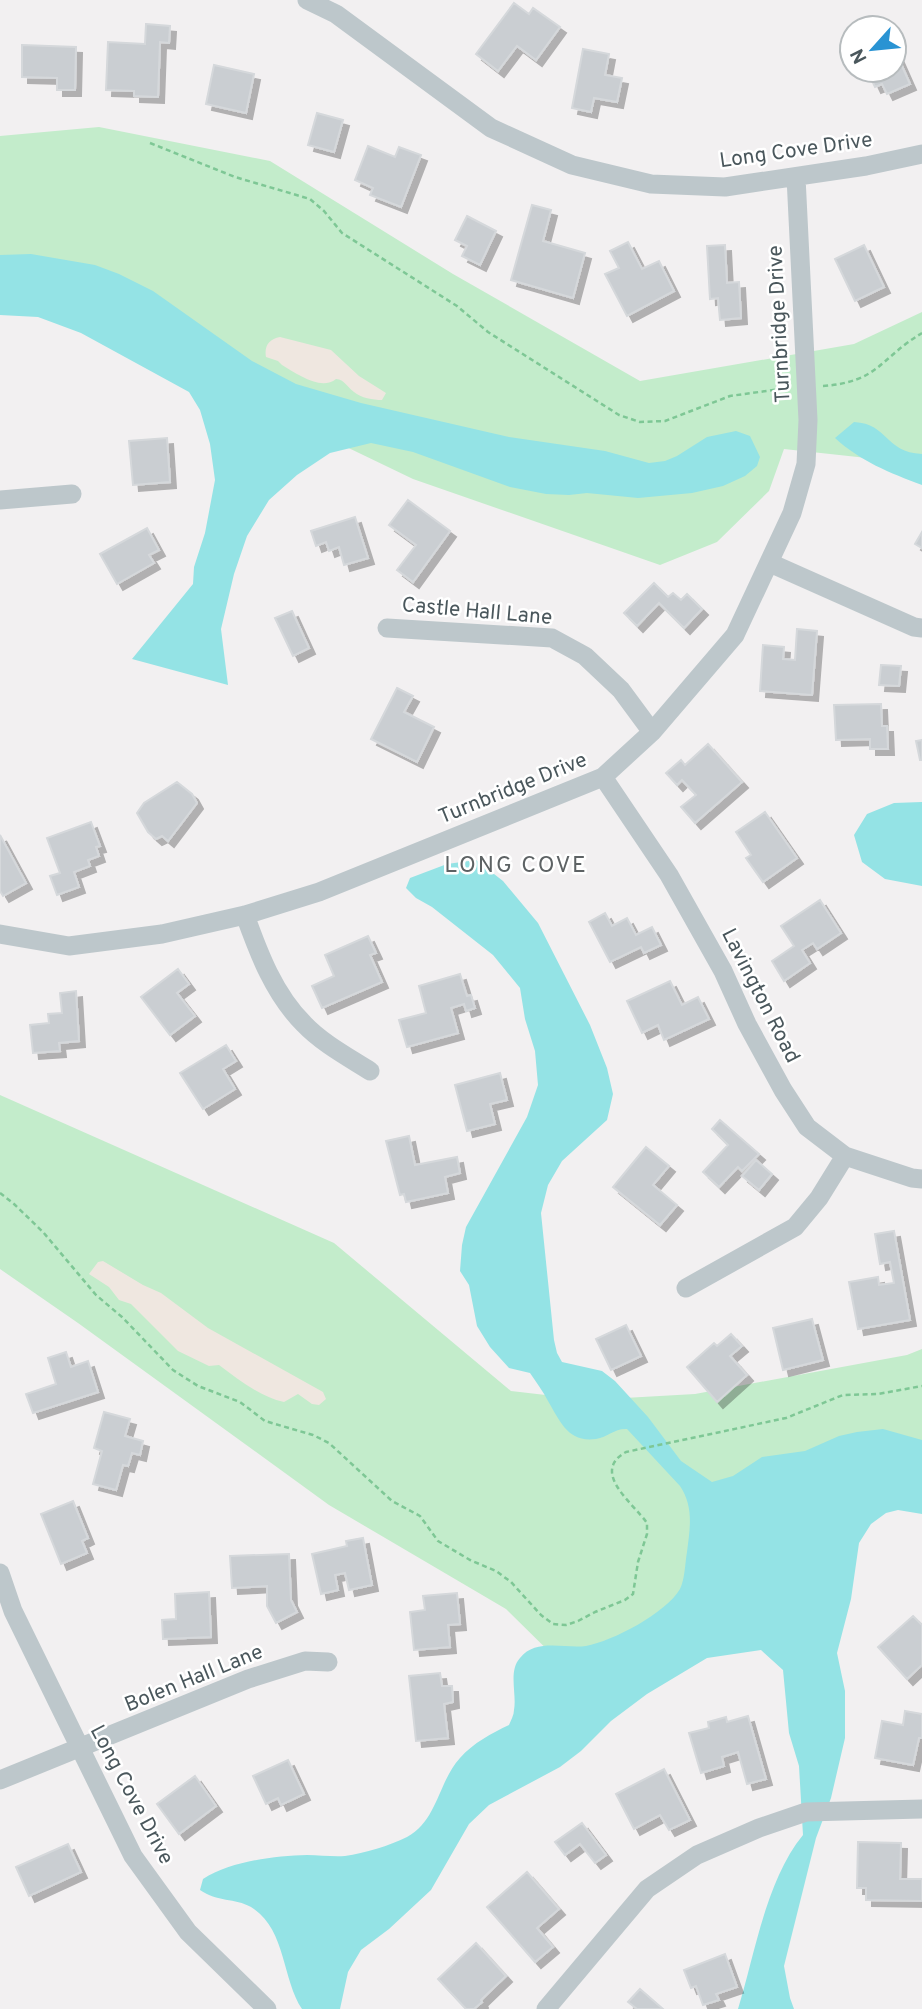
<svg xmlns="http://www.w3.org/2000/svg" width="922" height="2009" font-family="Overpass,sans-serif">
<defs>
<filter id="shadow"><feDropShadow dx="6" dy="6" stdDeviation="0" flood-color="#0004"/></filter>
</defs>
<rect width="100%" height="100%" fill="#f2f0f1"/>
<!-- green -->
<path fill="#c3eccb" d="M99,127L270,161L453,274L640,381L854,344L922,312V464L784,449L769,491L717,542L660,565L413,479L228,390L0,285V136Z
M0,1095L334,1243L511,1391L589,1400L695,1394L907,1355L922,1349V1487L574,1676L506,1609L329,1505L78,1323L0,1269Z"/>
<!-- sand -->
<path fill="#efe7e0" d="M280,337L331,350L359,376L386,393L382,400C373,400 361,398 354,392C346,386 345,380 336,379C321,391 297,374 282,365L278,361L266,357C264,346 269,339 280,337Z
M103,1261L143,1285L161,1293L208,1328L323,1392L326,1399L319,1405L312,1404L298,1394L284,1402C260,1397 238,1379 219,1365L209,1366L178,1351L131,1304L119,1300L109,1287L89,1274L98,1262Z"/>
<!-- water -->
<path fill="#94e3e5" d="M31,254L95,265L119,274L153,291L252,361L296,384L361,403L509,437L605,451L649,463L665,461L677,456L707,437L736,431L750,436L760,457L757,466L745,476L723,486L692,493L638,498L587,493L569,495L546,494L510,487L413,452L371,443L330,453L297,475L269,500L247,536L234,574L221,629L228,685L132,659L193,584L194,567L205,533L215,480L210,444L200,410L189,392L81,333L38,317L0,315V255Z
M854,422C889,424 884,452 922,454V485C890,473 860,461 835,438Z
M922,802V886L885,879L862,862L854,835L867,814L894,803Z
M476,860L503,881L538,923L590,1025L607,1068L613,1094L607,1120L562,1161L548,1185L541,1213L554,1340L557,1353L562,1362L602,1371L615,1381L648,1417L681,1461L712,1482L733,1476L762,1457L805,1451L839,1436L857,1432L883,1429L922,1440V1514L898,1510L886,1513L871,1524L859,1543L851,1599L837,1653L845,1691V1738L831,1798L816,1838L784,1966L790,1998L794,2009H738C755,1954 766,1880 803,1835L799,1766L789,1733L783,1670L761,1650L707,1658L647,1694L611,1721L581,1751L560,1767L489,1805L469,1824L431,1890L389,1929L361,1950L348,1972L340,2009H302C282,1979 286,1928 251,1907C235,1898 217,1902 200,1890L203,1879C231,1861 274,1856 307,1855C320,1855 333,1857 345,1856C365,1853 389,1846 407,1837C438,1820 438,1782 460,1758C473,1743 492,1733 509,1725C511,1720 514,1715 514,1710C517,1694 508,1671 520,1658C536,1638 565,1649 586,1646C613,1641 666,1613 680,1589C685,1579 685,1563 687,1552C690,1528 694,1507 680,1486L627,1429C615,1428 608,1437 596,1439C568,1443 560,1421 548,1401C543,1391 536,1382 530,1373L509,1368L490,1347L477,1326L469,1285L460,1271L462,1245L466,1227L527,1117L538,1085L535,1051L525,1019L520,988L493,955L432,907L416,898L406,888L410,878L447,864Z"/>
<!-- building -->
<path fill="#caced2" stroke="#d5d8db" stroke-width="2" filter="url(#shadow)" d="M514,3L529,14L533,8L560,27L536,60L517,46L498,71L476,54Z
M146,24L170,26L169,43L160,42L158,97L134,96V91L106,90L108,42L145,44Z
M22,45L76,47L75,90H57V78L22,77Z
M894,48L910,84L887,94L882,84L875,87L867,70H894Z
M583,49L609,54L605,75L622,78L617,102L594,98L591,112L572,108Z
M214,65L254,74L246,113L206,104Z
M317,113L343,120L334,152L308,145Z
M368,146L395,157L399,147L421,155L401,207L370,195L373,188L355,180Z
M532,205L551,210L543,241L585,253L573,298L511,280Z
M467,216L496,231L480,265L462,256L467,246L455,240Z
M628,242L642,269L659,261L674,291L627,316L605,274L619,268L610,251Z
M725,245L727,283L739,282L741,318L720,320L718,298L710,299L707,246Z
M864,245L884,287L855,301L835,259Z
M167,438L170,482L133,485L129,441Z
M408,500L450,531L413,582L397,570L416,545L389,525Z
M355,517L368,558L344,565L339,547L329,551L326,542L316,546L311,531Z
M147,528L159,550L149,555L154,563L117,584L100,554Z
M922,532V548L915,544Z
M654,583L668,597L673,593L681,600L687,594L702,609L684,628L659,603L637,626L624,613Z
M292,611L309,648L293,656L275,618Z
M797,629L817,631L812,695L760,691L763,645L784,647L783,659L795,660Z
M881,665L901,666L899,686L879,685Z
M397,688L413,696L404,712L434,727L417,762L371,739Z
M881,704L882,726H887L888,749H870V739L836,740L834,705Z
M922,740V760H920L916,741Z
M708,744L742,782L695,823L681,807L696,795L682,780L677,785L666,773L681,760L685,765Z
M177,782L192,794L197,803L168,841L162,836L156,839L148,832L137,813L144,803Z
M765,812L797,858L763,882L746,858L751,855L736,832Z
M91,822L100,846L96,847L99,856L88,860L90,866L74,872L79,887L57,895L50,876L60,873L47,838Z
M0,835L26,883L3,896L0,891Z
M820,900L841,933L817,949L813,943L802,950L810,963L784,981L772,961L794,946L781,926Z
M605,913L612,926L627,918L636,935L652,927L661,945L644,953L641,947L610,962L589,922Z
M368,936L376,953L370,955L382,982L322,1008L312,986L334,976L325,955Z
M178,969L189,984L177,993L195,1016L170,1035L141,997Z
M460,974L467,996L471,995L475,1008L466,1011L464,1004L451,1008L458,1033L407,1047L399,1020L426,1013L419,986Z
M670,981L682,1005L698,997L709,1019L664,1040L658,1025L642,1033L627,1001Z
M76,991L79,1041L59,1043L60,1051L33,1053L30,1025L49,1023L48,1014L62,1013L60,993Z
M226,1045L236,1061L223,1069L235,1089L203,1109L180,1073Z
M500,1073L507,1100L490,1104L495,1124L467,1131L455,1085Z
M720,1120L759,1154L742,1171L738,1167L719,1187L703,1172L728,1145L712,1129Z
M409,1136L415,1165L457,1157L460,1173L445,1177L448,1193L406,1202L404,1194L400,1195L386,1141Z
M646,1147L669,1166L653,1185L677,1205L660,1225L613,1187Z
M756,1160L772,1174L759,1190L742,1176Z
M894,1231L910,1320L858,1329L849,1282L878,1277L879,1285L894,1283L890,1262L880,1264L875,1234Z
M812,1319L823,1360L783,1370L773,1328Z
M626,1325L641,1356L611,1370L596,1339Z
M731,1334L742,1346L730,1356L747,1375L717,1402L687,1367L714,1343L717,1346Z
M66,1352L71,1367L88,1361L98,1392L33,1413L26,1394L56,1384L48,1358Z
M104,1412L130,1419L125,1436L143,1441L140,1455L132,1453L128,1466L123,1465L116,1490L93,1484L102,1451L94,1448Z
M73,1501L88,1538L82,1541L87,1553L61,1564L41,1514Z
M363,1538L372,1585L349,1590L345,1573L335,1575L338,1590L321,1594L312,1554L347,1546L346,1541Z
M289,1554L291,1600L297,1612L276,1623L267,1606V1586L232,1588L230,1556Z
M209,1592L211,1637L163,1639L162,1620L176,1619L175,1594Z
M457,1593L460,1624L448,1625L450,1647L414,1650L410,1612L425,1610L423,1596Z
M913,1616L922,1625V1665L907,1679L878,1647Z
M440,1673L442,1686H452L453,1702L444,1704L448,1738L416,1741L409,1676Z
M905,1711L922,1714V1738H919L913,1765L875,1758L882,1721L903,1725Z
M748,1716L766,1779L747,1784L738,1752L722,1757L724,1766L701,1773L689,1733L709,1728L708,1722L726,1717L727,1722Z
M288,1760L304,1794L281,1805L278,1798L266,1804L253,1776Z
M664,1769L690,1820L669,1830L660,1815L634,1829L616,1794Z
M195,1776L216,1806L179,1834L157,1804Z
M582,1823L606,1855L595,1863L580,1844L565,1855L555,1842Z
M858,1842L901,1843L900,1879H922V1901L866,1900V1888H857Z
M68,1844L81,1872L29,1896L16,1867Z
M527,1872L559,1909L537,1928L553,1947L535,1962L487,1907Z
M476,1943L506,1976L481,2000L482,2002L474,2009H466L438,1979Z
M725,1954L737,1987L716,1994L719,2000L703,2005L696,1986L691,1988L684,1970Z
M640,1989L663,2009H637L628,2002Z"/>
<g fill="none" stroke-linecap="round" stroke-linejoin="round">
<!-- path -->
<path stroke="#7ec795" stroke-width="2.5" stroke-dasharray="5 3.5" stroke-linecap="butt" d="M150,143L235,177L310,199L324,211L342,233L457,306L488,332L619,415L640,422L665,421L730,396L788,388
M823,386C879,382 880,358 922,333
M0,1193L14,1204L43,1232L96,1295L122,1317L173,1370L198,1386L240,1402L265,1421L313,1435L329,1443L392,1501L420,1516L438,1541L470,1560L496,1571L511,1582L541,1615L553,1624L566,1625L578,1621L595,1612L625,1600L633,1594L638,1562L647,1534V1523C633,1503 590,1472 626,1452L786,1418L843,1395L878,1394L922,1386"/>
<!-- minor -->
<path stroke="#bdc7cb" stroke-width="19" d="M307,0L336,14L491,128L572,165L651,184L725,187L866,166L922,154
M0,500L72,494
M770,563L914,627L922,628
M387,628L552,638L585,656L621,690L652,732
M603,777L669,875L723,971L747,1024L783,1090L807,1127L845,1156L912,1178L922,1179
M245,915C259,954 274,994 304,1024C322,1043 348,1057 370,1071
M0,934L69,946L162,934L245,915L319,892L603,777L652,732L735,635L792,513L806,464L808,420L796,177
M686,1288L795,1227L819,1198L845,1156
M0,1573L13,1611L133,1856L188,1932L267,2009
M0,1780L248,1679L305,1661L328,1662
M546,2009L647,1889L697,1855L759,1828L806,1812L922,1809"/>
</g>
<g text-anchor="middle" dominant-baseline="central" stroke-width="5" stroke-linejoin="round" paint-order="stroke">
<!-- street labels -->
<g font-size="21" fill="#4a575c" stroke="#fff">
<text transform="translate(796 151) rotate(-8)">Long Cove Drive</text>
<text transform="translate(780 324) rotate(-93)">Turnbridge Drive</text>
<text transform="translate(477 612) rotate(5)">Castle Hall Lane</text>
<text transform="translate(513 789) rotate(-22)">Turnbridge Drive</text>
<text transform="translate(760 996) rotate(63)">Lavington Road</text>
<text transform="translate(194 1679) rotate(-22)">Bolen Hall Lane</text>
<text transform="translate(131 1795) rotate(62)">Long Cove Drive</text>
</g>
<!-- neighbourhood labels -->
<g font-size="23" letter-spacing="2" fill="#5d6264" stroke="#fff">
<text x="516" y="866">LONG COVE</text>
</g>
</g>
<!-- north arrow -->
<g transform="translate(873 49) rotate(243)"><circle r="33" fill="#ffffff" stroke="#b7bcbe" stroke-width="2"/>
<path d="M0-5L12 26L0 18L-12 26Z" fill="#2993d3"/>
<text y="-10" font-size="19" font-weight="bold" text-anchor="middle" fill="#4a575c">N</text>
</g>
</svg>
